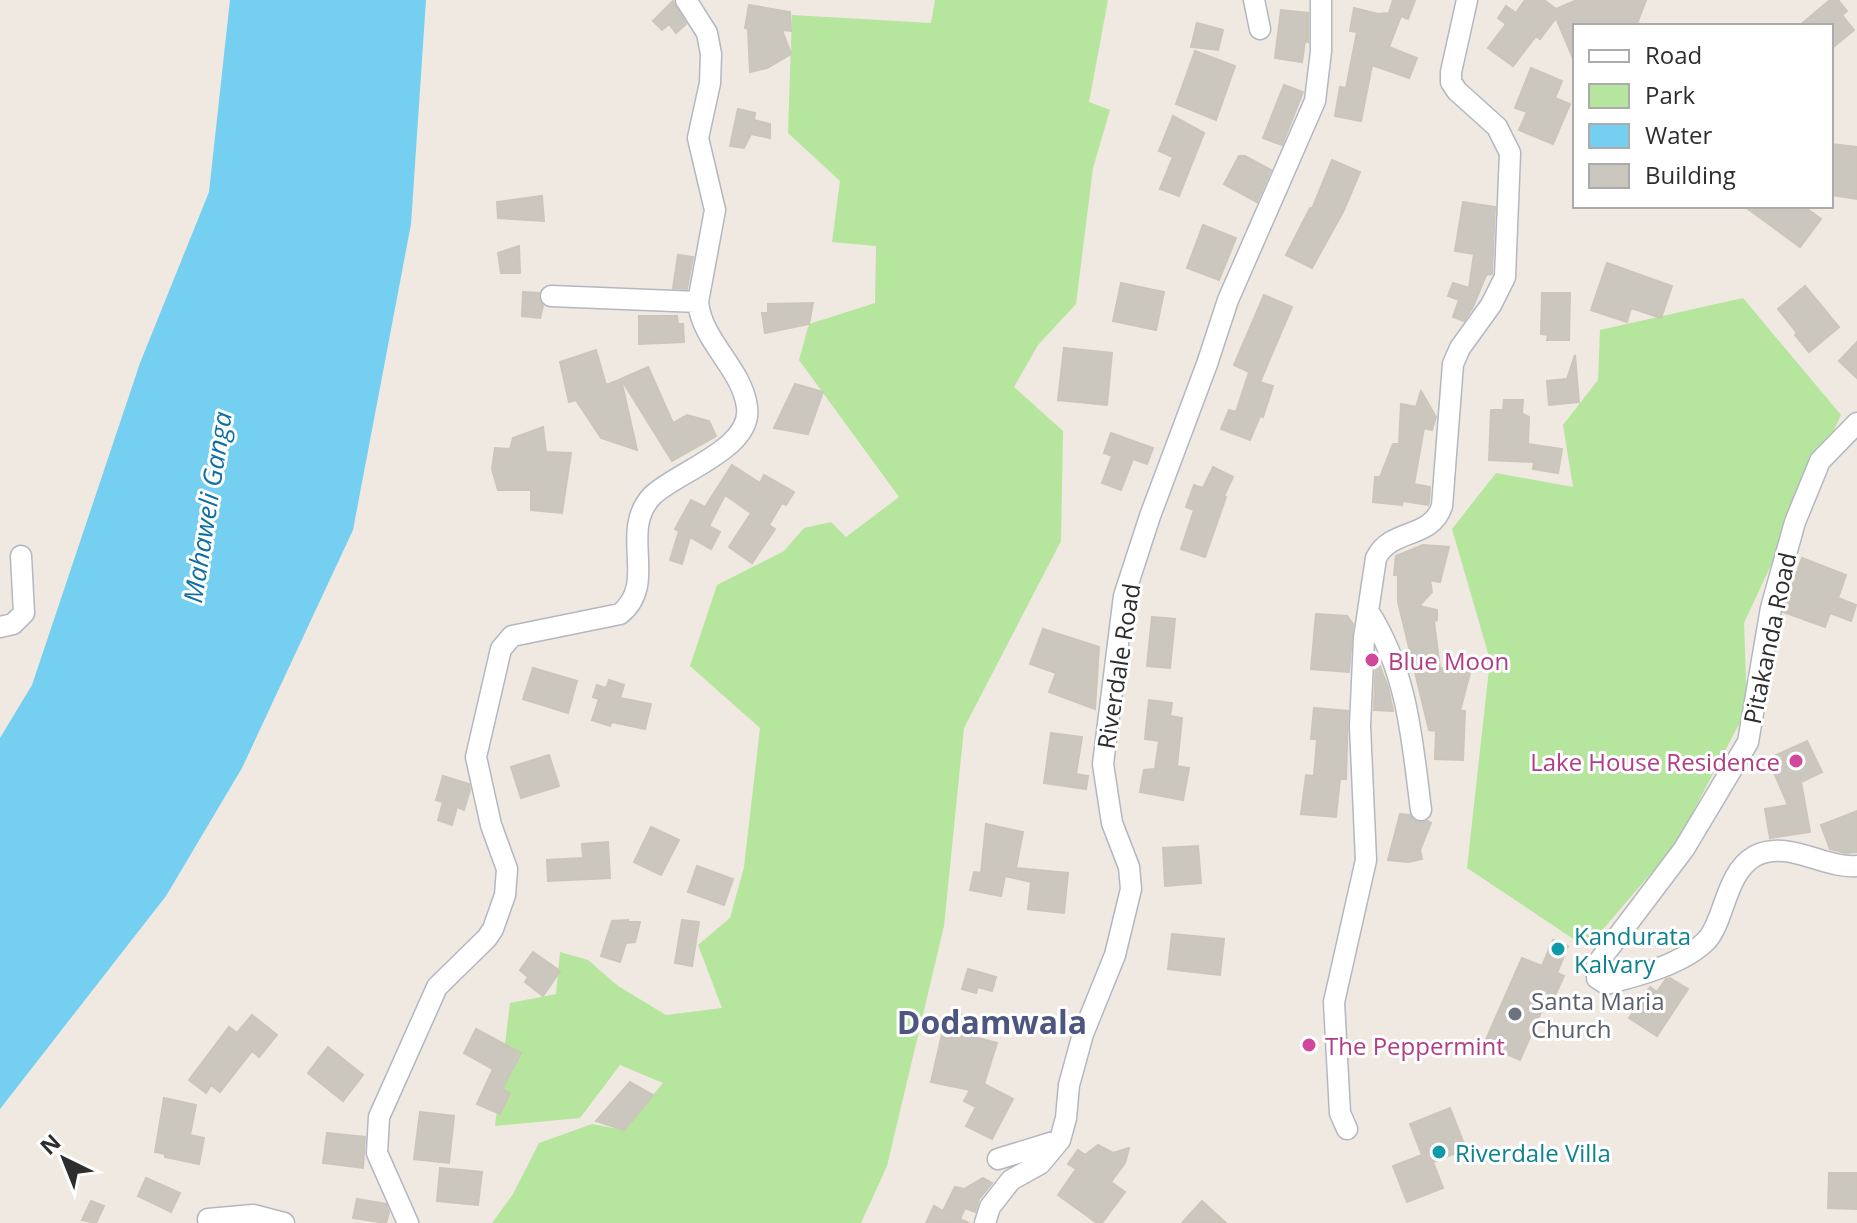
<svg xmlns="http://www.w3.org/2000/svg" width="1857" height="1223" font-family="'Open Sans',sans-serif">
<rect width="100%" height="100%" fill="#efe9e1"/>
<!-- green -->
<path fill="#b6e59e" d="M935,0H1108L1089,102L1110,110L1093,168L1076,304L1038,345L1014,387L1063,431L1061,541L964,728L944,926L887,1166L861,1223H492L513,1194L539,1143L592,1124L624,1130L663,1083L620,1065L580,1118L495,1126L510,1003L556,994L560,952L588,960L618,986L666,1015L722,1008L698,945L730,918L744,867L760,728L690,666L717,585L784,551L804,528L831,522L846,537L899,497L799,360L809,324L875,303L876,246L832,242L840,181L788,133L792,15L931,23Z
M1743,298L1841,415L1744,623L1747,709L1676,844L1587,948L1467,868L1490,660L1452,529L1496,473L1573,487L1563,425L1598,380L1600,330Z"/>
<!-- water -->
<path fill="#75cff0" d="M230,0H426L411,224L353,530L242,768L166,896L0,1109V738L32,685L140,363L209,192Z"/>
<!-- building -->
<path fill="#cbc7bf" stroke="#cbc5ba" stroke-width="2" d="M1393,0H1415L1408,19L1401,16L1389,47L1417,58L1409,78L1372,65L1361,121L1335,116L1340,87L1346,88L1357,32L1350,31L1354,8L1378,14L1389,13Z
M1525,0H1544L1556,9L1577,0H1646L1636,26H1575V63L1556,18L1540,39L1536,36L1513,66L1488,48L1506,24L1498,18L1506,6L1516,13Z
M1830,0H1838L1847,11L1842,15L1854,30L1831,49V26H1799Z
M673,1L686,24L676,33L669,24L662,30L653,21Z
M749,5L790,12L791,31L782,30L791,54L767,68L750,72L748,29L745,28Z
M1281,10L1308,13V42L1305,41L1302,62L1275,58Z
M1197,23L1223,30L1218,50L1191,47Z
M1195,51L1235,66L1216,120L1176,104Z
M1531,68L1562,81L1555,98L1570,104L1553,144L1519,130L1527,112L1515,108Z
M1284,85L1303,92L1282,145L1263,138Z
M738,109L755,113L754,120L770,124V138L751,134L744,148L730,146Z
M1173,116L1204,133L1179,196L1160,189L1173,157L1159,151Z
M1831,144L1857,147V199L1831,195Z
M1239,156H1245L1271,170L1257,202L1224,184Z
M1332,160L1360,172L1344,210L1312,268L1286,255L1310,208L1312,209Z
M542,196L544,221L498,218L497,202Z
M1463,202L1495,207L1492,274L1486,275L1473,307L1464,321L1453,317L1459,300L1448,296L1453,283L1469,288L1474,254L1455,251Z
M1744,206H1803L1821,219L1800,247Z
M1203,225L1236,238L1219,280L1187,268Z
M519,246L520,273H501L498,253Z
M678,255L693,257L687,289L673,288Z
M1607,263L1672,286L1661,318L1631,308L1627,322L1591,310Z
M1121,283L1164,292L1156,330L1113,321Z
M1805,286L1839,327L1809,352L1795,335L1797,333L1778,309Z
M523,292L539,293L543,306L540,318L522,316Z
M1542,293H1570L1569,340H1547L1548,335L1541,334Z
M1264,295L1292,307L1260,382L1273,386L1263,417L1260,416L1250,440L1221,429L1229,410L1236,412L1249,372L1234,365Z
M813,303L809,324L765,333L762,313H768V304Z
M639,316H677L678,324H683L684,342L639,344Z
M1857,342V378L1839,361Z
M1064,348L1112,353L1107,405L1058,400Z
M596,350L606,385L621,379L637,450L601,438L576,400L569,402L560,362Z
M1575,355L1579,402L1549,405L1547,381L1567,379Z
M648,367L673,423L687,415L709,421L716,436L672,461L621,379Z
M795,384L823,392L808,434L774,428Z
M1421,391L1436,417L1432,430L1424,428L1414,484L1430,487L1429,502L1428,505L1403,501L1402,505L1373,502L1375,477H1380L1393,444H1399L1401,404L1416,407Z
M1504,400H1523L1522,413L1529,417L1528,444L1562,449L1558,473L1533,469L1534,462L1489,460L1491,410H1503Z
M543,427L546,452L571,453L562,513L531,510V490H498L492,469L495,448L510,449L513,438Z
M1111,433L1153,448L1147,464L1133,459L1121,490L1102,483L1112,456L1104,453Z
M732,465L760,483L764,475L794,492L786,505L782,503L769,525L775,529L752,563L729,547L751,513L725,495L709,526L720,532L711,549L690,537L682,564L670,560L679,531L675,529L691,500L705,507Z
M1213,467L1233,477L1224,496L1226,497L1205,557L1181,549L1194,510L1186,507L1194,485L1203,488Z
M1423,545L1449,547L1440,582L1430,580L1432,592L1419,606L1437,610V620L1434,622L1440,668L1470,673L1460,711H1465L1463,760L1435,759L1436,731L1429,730L1398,602V575H1394L1396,556Z
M1802,558L1846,575L1838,598L1856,605L1851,621L1830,613L1825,627L1783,612Z
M1316,614L1347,616L1353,624L1349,672L1311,669Z
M1152,617L1175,619L1170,668L1147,666Z
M1043,629L1099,647L1095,709L1049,692L1056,673L1030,664Z
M1376,656L1388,687L1393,711L1374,710Z
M533,668L577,681L568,713L523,699Z
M609,680L624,685L620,698L651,704L645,729L612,722L610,726L592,720L599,699L593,697L597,685L606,688Z
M1149,700L1172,703L1170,716L1182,718L1177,766L1189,768L1183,800L1140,792L1144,770L1155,769L1159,741L1145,739Z
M1314,708L1348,711L1346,779H1340L1336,817L1301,814L1306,775L1314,776L1317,739H1311Z
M1051,733L1082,737L1076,774L1088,776L1086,789L1044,783Z
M1807,741L1822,772L1801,782L1810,832L1770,838L1765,809L1788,805L1768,759Z
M549,755L559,786L521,798L511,767Z
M443,776L469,784L470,790L464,810L457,807L452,825L438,820L443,802L436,800Z
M1857,811V852L1846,853L1830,849L1821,825Z
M1400,814L1410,815L1417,822L1428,821L1431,823L1420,850L1422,859L1408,862L1388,860Z
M986,824L1023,832L1016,868L1068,873L1064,913L1028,909L1031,882L1005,876L1001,896L970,890L974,872L981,873Z
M651,827L679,840L661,875L634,862Z
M608,842L610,878L548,881L547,860L583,858L582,844Z
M1198,846L1201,883L1165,886L1163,848Z
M697,866L733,879L724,905L688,892Z
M628,920V922H640L635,942L626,943L620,962L601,956L612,921Z
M682,920L699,922L692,966L675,963Z
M1172,934L1224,939L1220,975L1168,969Z
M1553,940L1568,946L1557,973L1564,976L1550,1006L1545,1003L1520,1060L1484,1044L1522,958L1542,966Z
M533,952L560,971L543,996L525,982L528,977L520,970Z
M968,969L996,977L992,991L978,987L976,993L962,989Z
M1670,978L1688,989L1657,1036L1629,1018L1650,987L1657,992L1666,979Z
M958,1014L975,1019L972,1028L978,1038L997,1043L984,1084L1013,1099L992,1139L966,1126L976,1107L964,1101L970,1090L931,1082L944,1026L955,1025Z
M252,1015L277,1035L259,1057L252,1051L220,1092L211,1085L206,1093L189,1080L229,1027L237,1033Z
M476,1029L521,1053L502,1089L510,1093L500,1114L477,1104L493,1069L464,1053Z
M328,1047L363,1075L343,1101L308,1073Z
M630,1082L653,1095L624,1130L596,1121Z
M164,1098L196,1105L190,1135L204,1138L199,1164L165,1157V1154L155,1152Z
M1450,1108L1466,1149L1433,1162L1443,1188L1407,1202L1393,1166L1422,1155L1410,1124Z
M420,1112L454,1116L449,1163L414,1159Z
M327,1133L365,1137L363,1168L323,1163Z
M1098,1145L1113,1153L1129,1148L1125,1163L1111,1182L1125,1192L1102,1223H1097L1058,1195L1076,1169L1068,1164L1078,1150L1085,1155Z
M440,1168L482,1172L478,1205L437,1201Z
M1829,1173H1857V1209L1828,1208Z
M146,1178L180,1193L171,1212L138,1196Z
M983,1178L992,1183L979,1199L975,1212L965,1208L960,1219L969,1223H926L934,1206L943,1211L955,1187L964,1189Z
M357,1199L386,1204L389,1212L386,1223L353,1218Z
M91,1201L104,1206L96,1223L82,1220Z
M1202,1201L1226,1223H1182Z"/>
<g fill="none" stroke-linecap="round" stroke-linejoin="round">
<defs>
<path id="minor" d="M1254,0L1260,29
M551,296L698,302
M1857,423L1820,461L1795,522L1771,608L1748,742L1684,849L1597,964V978L1606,984C1637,976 1684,964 1707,940C1725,920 1725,873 1755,856C1788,839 1824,869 1857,866
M1369,612C1408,674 1412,740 1421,810
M0,627L13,624L24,613L21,556
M1347,1129L1340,1113L1334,1002L1366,860L1360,726L1364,638L1376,558C1392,527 1431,540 1442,506L1453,364L1460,348L1491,305L1505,277L1510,153L1497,127L1457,91L1451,82V72L1467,0
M998,1159L1060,1140
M208,1219L253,1215L284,1223
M408,1223L377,1153L379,1117L437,987L487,938L493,929L505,895L507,869L491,825L476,757L501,649L512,636L620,614C659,583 618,532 652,496C676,472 753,449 747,407C742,368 702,342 698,302L715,210L698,138L710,83L711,54L707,33L686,0
M985,1223L990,1207L1011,1180L1040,1164L1060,1140L1066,1118L1069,1085L1083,1034L1115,955L1131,889L1129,867L1112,823L1103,764L1124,596L1150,516L1207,364L1228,300L1315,101L1321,51V0"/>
</defs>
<!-- minor casing -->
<use href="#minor" stroke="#b4b7c1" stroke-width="23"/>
<!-- minor -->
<use href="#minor" stroke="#fff" stroke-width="20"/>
</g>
<!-- markers -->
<g fill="#d1479c" stroke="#fff" stroke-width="3">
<circle cx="1372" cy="660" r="8"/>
<circle cx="1796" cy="761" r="8"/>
<circle cx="1309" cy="1045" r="8"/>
</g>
<g fill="#0f9aa8" stroke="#fff" stroke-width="3">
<circle cx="1558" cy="949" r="8"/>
<circle cx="1439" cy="1152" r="8"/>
</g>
<circle fill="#6b7280" stroke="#fff" stroke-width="3" cx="1515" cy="1014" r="8"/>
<g text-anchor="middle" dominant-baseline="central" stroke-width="6" stroke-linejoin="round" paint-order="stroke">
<!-- street labels -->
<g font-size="24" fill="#2e2e2e" stroke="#fff">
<text transform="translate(1769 638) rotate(-78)">Pitakanda Road</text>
<text transform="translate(1118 666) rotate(-81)">Riverdale Road</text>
</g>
<!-- hotel labels -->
<g font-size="24" fill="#b23c85" stroke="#fff" text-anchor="start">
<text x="1388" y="660">Blue Moon</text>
<text x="1780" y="761" text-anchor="end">Lake House Residence</text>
<text x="1325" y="1045">The Peppermint</text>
</g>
<!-- culture labels -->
<g font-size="24" fill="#0d838f" stroke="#fff" text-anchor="start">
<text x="1574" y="935">Kandurata<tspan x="1574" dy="28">Kalvary</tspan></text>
<text x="1455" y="1152">Riverdale Villa</text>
</g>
<!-- worship labels -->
<g font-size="24" fill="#5b616d" stroke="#fff" text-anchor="start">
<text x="1531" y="1000">Santa Maria<tspan x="1531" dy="28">Church</tspan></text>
</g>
<!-- water labels -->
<g font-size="26" font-style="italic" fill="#0d6fa3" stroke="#fff">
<text transform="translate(207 507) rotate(-81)">Mahaweli Ganga</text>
</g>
<!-- district labels -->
<g font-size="32" font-weight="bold" fill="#4d5680" stroke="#fff">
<text x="992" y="1021">Dodamwala</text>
</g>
</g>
<!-- legend -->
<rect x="1573" y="24" width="260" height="184" fill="#ffffff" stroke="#ababab" stroke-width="2"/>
<rect x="1589" y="50" width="40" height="12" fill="#ffffff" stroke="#ababab" stroke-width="2"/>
<text x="1645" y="64" font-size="24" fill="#2e2e2e">Road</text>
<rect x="1589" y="84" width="40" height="24" fill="#b6e59e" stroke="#ababab" stroke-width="2"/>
<text x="1645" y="104" font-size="24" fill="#2e2e2e">Park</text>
<rect x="1589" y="124" width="40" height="24" fill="#75cff0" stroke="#ababab" stroke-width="2"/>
<text x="1645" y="144" font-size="24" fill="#2e2e2e">Water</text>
<rect x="1589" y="164" width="40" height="24" fill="#cbc7bf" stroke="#ababab" stroke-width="2"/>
<text x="1645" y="184" font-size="24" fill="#2e2e2e">Building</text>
<!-- north arrow -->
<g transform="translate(64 1159) rotate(317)" stroke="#ffffff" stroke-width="6" paint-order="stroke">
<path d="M0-6L14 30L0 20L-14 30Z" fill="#2e2e2e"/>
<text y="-12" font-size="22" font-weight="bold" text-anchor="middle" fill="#2e2e2e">N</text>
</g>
</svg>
